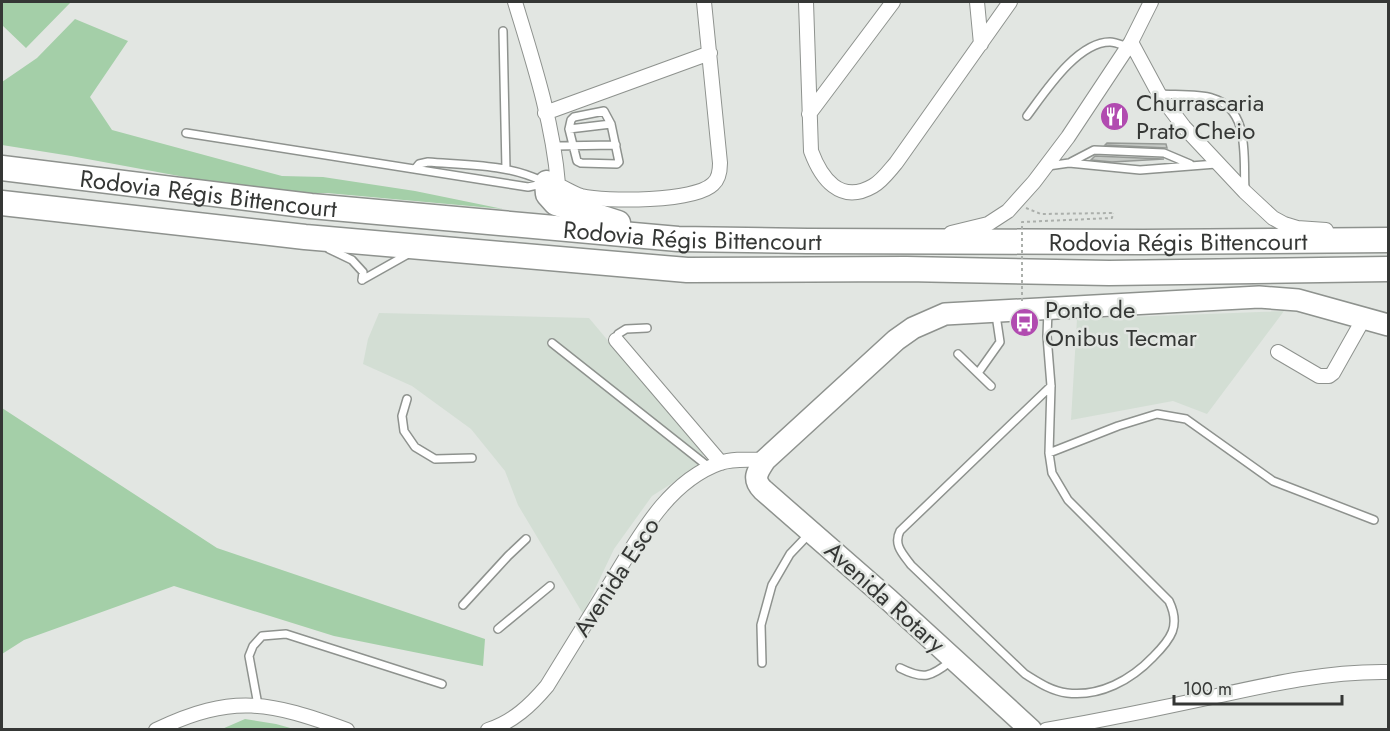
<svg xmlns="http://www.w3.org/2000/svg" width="1390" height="731" font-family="Jost,sans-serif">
<rect width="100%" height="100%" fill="#e2e6e2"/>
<!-- built -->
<path fill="#d3ded4" d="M1284,311L1207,414L1173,401L1071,420L1077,319Z
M379,313L589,318L703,454L699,466L652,496L614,549L583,614L518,505L505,471L471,429L412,386L363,364L368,339Z"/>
<!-- green -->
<path fill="#a4cfa8" d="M2,2H71L26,48L2,25Z
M75,19L128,41L90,97L112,130L282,176L323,177L415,191L503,209L327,193L276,194L71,156L2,145V82L37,58Z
M2,408L217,548L485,639L483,666L334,636L174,586L24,640L2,654Z
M245,719L276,724L294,729H222Z"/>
<!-- building -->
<path fill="#c5c9c5" stroke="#969a96" stroke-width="1.5" d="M1121,107L1122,125H1108L1107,108Z
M1107,143L1166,144L1167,148L1105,145Z
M1095,156L1163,159H1164L1112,162L1091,160Z"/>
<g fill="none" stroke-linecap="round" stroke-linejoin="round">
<defs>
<path id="service" d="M503,31L506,169
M1160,94C1174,95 1200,94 1212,98C1251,109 1243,159 1245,189
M1027,116C1045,92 1077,42 1110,42C1115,42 1122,45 1128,47
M611,124L619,162L617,164L581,163L577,161L569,129Z
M569,129L571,120L574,117L604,111L611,124
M186,133L528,187L542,184
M554,146L616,145
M1071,162L1094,150L1164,153L1190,164
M1048,166L1069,163L1140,170L1216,164
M415,169L419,164L428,162C466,165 507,164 542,181
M329,249L352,260L363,272L362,280
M362,280L410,253
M1048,311L1047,336L1051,386L1049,453L1052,473L1068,500L1169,601C1181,626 1171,639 1153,657C1131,680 1100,697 1067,693C1051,691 1038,682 1025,674L911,565C903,554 893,545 900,531L1051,386
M616,340L618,334L626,329L647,328
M552,343L710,468
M958,354L991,386
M978,373L1000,342L996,315
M407,399L402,416L404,431L415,447L435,459L472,458
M1049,453L1118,426L1157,414L1186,419L1273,481L1374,520
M463,605L508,556L526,539
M498,629L550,586
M762,663L761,625L772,585L790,554L810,533
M900,668C924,680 931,677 951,661
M258,705L249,656L253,646L262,636L286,634L442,684"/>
<path id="minor" d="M515,2C533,61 553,122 558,184
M806,2L811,151C821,178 840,205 873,186C882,181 889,171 896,163L1010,2
M977,2L981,44
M1131,42L1159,94L1184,127L1245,192L1273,218L1284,224L1297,228L1326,230
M545,113L710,53
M809,114L893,2
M547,183C562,184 568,192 581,196C606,202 695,202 713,184C719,179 720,171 720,163L704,2
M951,233L988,224L1008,211L1034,182L1068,137L1131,42L1151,2
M616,340L721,463
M1278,352L1319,376H1329L1333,373L1364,318
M156,730C233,693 270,702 347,730
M488,730C513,722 531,705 547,686C566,655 586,623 605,592C635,545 664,483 720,463C734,458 751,460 765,460
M1046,730C1102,720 1157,709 1212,697C1270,684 1329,671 1388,672"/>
<path id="primary" d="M1031,730L889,600L763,490C752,479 757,472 765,460L896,340L913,328L945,314L1259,297L1298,300L1388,325"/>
<g id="motorway">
<path id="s1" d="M2,168L311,206L678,239L807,241L1143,242L1388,240"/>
<path d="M547,183L548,194L556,203L618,223"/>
<path d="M2,203L305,237L687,270L906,269L1109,273L1388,269"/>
</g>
</defs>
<!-- service casing -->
<use href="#service" stroke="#8e928e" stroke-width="10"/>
<!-- minor casing -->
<use href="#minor" stroke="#8e928e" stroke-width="16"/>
<!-- primary casing -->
<use href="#primary" stroke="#8e928e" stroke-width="24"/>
<!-- motorway casing -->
<use href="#motorway" stroke="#8e928e" stroke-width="27"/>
<!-- path -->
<path stroke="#abafab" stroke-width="2" stroke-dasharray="3 3" stroke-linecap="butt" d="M1026,208L1041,214L1113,213"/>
<!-- service -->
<use href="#service" stroke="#fff" stroke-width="7"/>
<!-- minor -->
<use href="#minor" stroke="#fff" stroke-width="14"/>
<!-- primary -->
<use href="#primary" stroke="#fff" stroke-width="21"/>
<!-- motorway -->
<use href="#motorway" stroke="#fff" stroke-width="24"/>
<!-- path-bridge -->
<path stroke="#abafab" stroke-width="2" stroke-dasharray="3 3" stroke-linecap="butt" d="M1022,301V222L1112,218L1113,213"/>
</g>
<!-- icons -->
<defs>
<symbol id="restaurant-disc" viewBox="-11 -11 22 22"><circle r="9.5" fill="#b14bb0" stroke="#e2e6e2"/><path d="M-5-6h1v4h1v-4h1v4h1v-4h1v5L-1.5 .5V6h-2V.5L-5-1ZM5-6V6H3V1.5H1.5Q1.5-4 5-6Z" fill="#fff"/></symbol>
<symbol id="bus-disc" viewBox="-11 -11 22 22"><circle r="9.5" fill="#b14bb0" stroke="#e2e6e2"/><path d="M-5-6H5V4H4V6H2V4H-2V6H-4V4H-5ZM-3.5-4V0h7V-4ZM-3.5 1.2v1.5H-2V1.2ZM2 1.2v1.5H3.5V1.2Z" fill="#fff"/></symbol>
</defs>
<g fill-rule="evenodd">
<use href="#restaurant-disc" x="1098" y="100" width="33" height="33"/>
<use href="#bus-disc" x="1008" y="306" width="33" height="33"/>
</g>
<g text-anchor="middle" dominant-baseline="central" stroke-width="5" stroke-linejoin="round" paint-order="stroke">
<!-- poi labels -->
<g font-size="24" fill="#353735" stroke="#e2e6e2" text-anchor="start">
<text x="1136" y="102">Churrascaria<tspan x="1136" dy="28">Prato Cheio</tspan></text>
<text x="1045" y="309">Ponto de<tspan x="1045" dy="28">Onibus Tecmar</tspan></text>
</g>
<!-- street labels -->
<g font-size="24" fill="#353735" stroke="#e2e6e2">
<text stroke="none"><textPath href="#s1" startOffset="208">Rodovia Régis Bittencourt</textPath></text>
<text stroke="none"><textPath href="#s1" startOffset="694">Rodovia Régis Bittencourt</textPath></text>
<text stroke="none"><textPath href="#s1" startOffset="1180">Rodovia Régis Bittencourt</textPath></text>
<text transform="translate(616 577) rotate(-57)">Avenida Esco</text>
<text transform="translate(885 597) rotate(42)">Avenida Rotary</text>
</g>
</g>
<!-- border -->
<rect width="1390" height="731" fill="none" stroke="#353735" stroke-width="6"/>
<!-- scale -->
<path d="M1174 695v9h168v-9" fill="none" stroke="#353735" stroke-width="3"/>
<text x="1183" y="695" font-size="18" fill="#353735" stroke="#e2e6e2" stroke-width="4.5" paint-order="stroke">100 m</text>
</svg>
